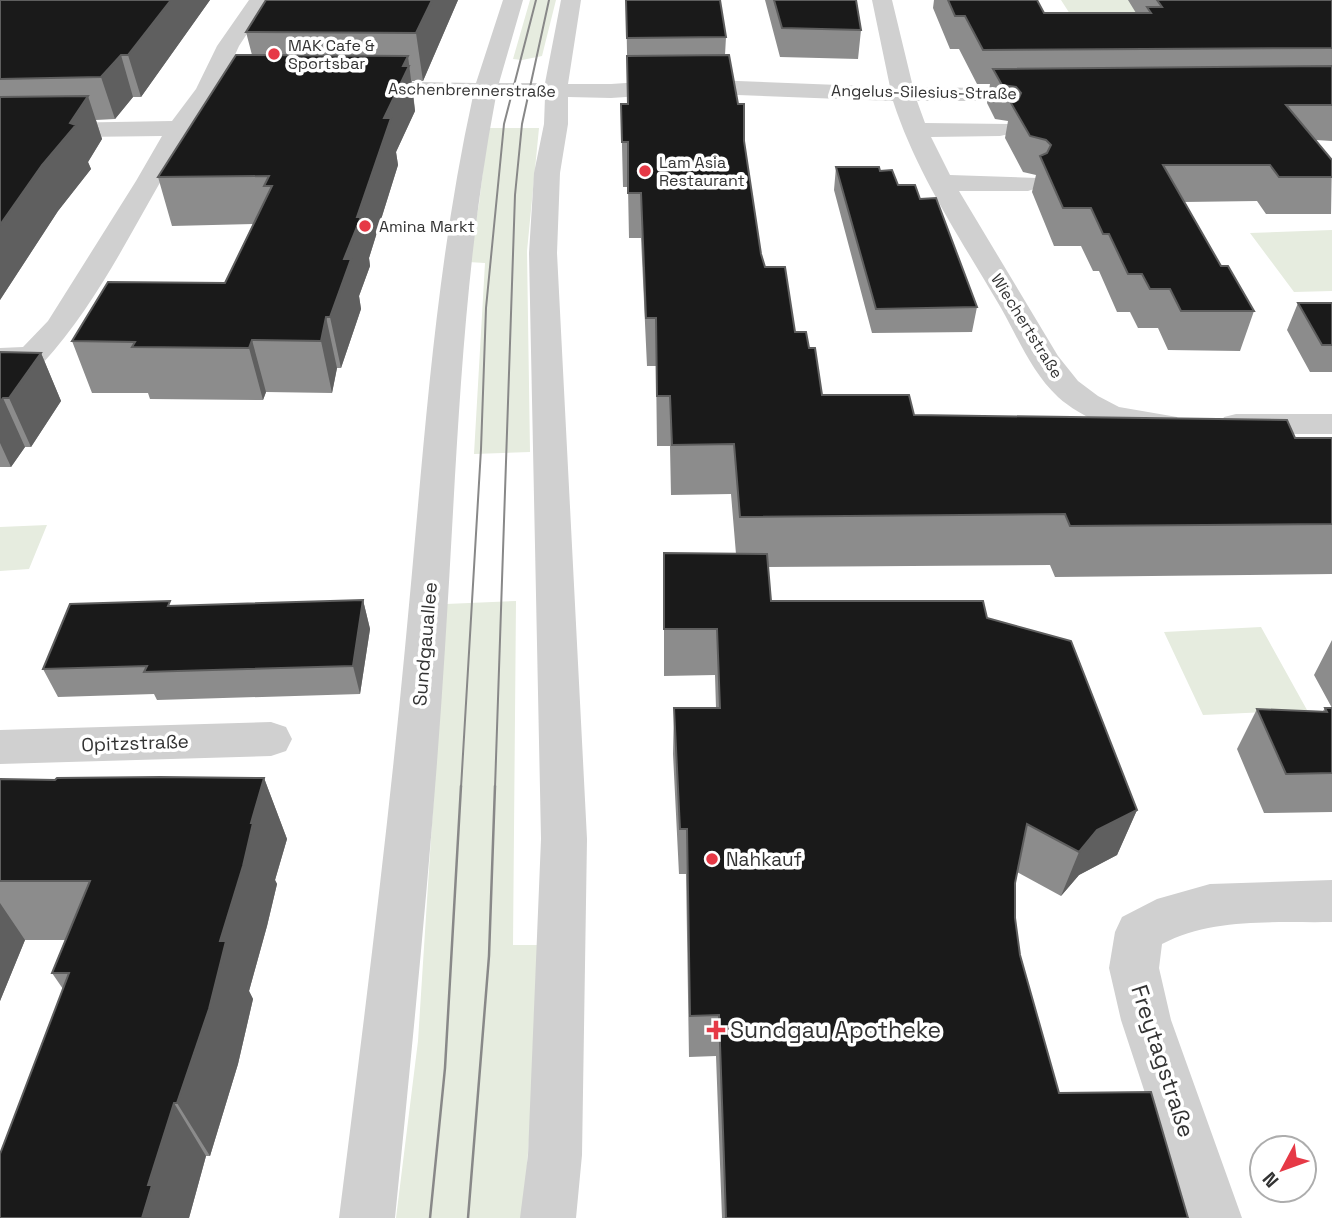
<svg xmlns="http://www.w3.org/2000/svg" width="1332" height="1218" font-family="'Space Grotesk',sans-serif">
<rect width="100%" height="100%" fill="#fff"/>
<!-- green -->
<path fill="#e6ecdf" d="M530,0H556L542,56L522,60L513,59Z
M1061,0H1138L1149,16L1070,14Z
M488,128H539L527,251L530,452L474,454L485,263L468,262L479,204Z
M1332,230V291L1294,292L1250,233Z
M47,525L29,569L0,571V527Z
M516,601L513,945H544L523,1218H396L418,1041L446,604Z
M1261,627L1307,710L1203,715L1164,632Z"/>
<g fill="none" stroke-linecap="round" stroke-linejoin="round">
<!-- minor -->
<path fill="#d0d0d0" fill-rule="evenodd" d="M249,0H269L239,46L222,83L274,84L277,89L274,94L266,96L214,97C152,182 114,285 43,363L0,366V348L23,347L48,321L136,181L162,136L0,138V124L172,121L196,89L217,46Z
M503,0H523L499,83H545L561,0H581L568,84H611L685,79L890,87L872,0H892L913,87L1047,89L1051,94L1047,99L1039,101H917L925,123L1009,124L1012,129L1009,134L1000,136L931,137L950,175L1037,178L1041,183L1037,188L1028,191H959L1058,356L1078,381L1098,396L1119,407L1177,417L1181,424L1177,431C1138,441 1087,423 1058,397C1032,373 1018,338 1001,308C962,241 917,175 893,101L685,93L611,98L568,97V124L560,173L557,253L587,839L582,1155L576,1218H520L528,1155L541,839L529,253L534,173L544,124L545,97L496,96C461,278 457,464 445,648C433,839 414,1028 395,1218H339C363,1028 387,839 405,648C423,464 433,278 473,96L361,95L353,93L350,88L353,83L361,81L476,83Z
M1236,414H1332V434H1236L1224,431L1220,424L1224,417Z
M271,722L286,727L292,739L286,751L271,756L0,764V730Z
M1332,880V922C1275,923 1213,917 1162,944L1159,968L1171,1020L1242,1218H1186L1121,1020L1109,968L1115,932L1122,917L1157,899L1210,884Z"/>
<!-- tram-far1 -->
<path stroke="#888" stroke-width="2" d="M461,788L481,449L486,308L504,124L536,0
M495,788L515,195L522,124L549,0"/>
<!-- tram -->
<path stroke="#888" stroke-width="2.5" d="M430,1218L445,1068L461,786
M468,1218L489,956L495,786"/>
</g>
<!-- wall -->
<path fill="#8c8c8c" d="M0,0H210L141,97H133L115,119L96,120L102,139L88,162L91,169L58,211L0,300Z
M266,0H458L423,81H412L415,111L396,152L398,165L369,258L370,266L359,296L361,309L341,368H337L332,393L266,392L263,400L150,399L148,393H92L72,341L225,283L253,224L172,226L158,177L252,55L246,32Z
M626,0L726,37L725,55L744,141L761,254L765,267L795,332L809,348L822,395L914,415L1295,438H1332V574L1055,577L1050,565L768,567L771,601L987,618L1137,810L1117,855L1079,875L1061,896L1017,872L1015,883V918L1020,955L1059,1093L1188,1218H722L716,1056L689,1057L686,874H679L673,754L674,708H716L715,675L664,676V553L736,554L731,494L671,495L670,446H657L656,366H647L641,238H629L628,187H623L621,104H628Z
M765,0H856L861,30L858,59L780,57Z
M934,0H1037L1044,13H1136L1128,0H1332V141L1316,140L1332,160L1331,214H1266L1257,201L1184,202L1221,266L1254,311L1240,351L1168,350L1158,328H1138L1130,312H1117L1099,271H1093L1081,246H1054L1032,192L1036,175L1023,172L1005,138L1008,121L995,119L987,103L990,84H977L959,49H950L933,8Z
M836,167L880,171L898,185L920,199L977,307L972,332L872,333L834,190Z
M1298,303H1332V372H1310L1287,330Z
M0,352L41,353L61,401L31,447H25L11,467H0Z
M363,600L370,629L360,694L157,700L154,694L58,697L43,669L172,606Z
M1332,640V812L1264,813L1237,749L1257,709L1323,711L1325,708H1332L1314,675Z
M264,778L287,839L275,880L277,884L267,926L249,991L253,999L238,1064L210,1156H206L189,1218H0L63,989L52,973L65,940H25L0,1001V779L55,780Z"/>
<!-- shaded-wall -->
<path fill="#5f5f5f" d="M171,0H210L141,97L128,55Z
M432,0H458L423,81L416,33Z
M121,55L133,97L115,119L101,77Z
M408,56L415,111L396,152L398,165L369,258L370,266L359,296L361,309L341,368L330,317L344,259L357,217L384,118Z
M88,96L102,139L88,162L91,169L58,211L0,300V225Z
M326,317L337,368L332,393L321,341Z
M252,340L266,392L263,400L249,348Z
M41,353L61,401L31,447L9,398Z
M3,398L25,447L11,467L0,443V402Z
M363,600L370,629L360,694L353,666Z
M264,778L287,839L275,880L277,884L267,926L249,991L253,999L238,1064L210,1156L177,1103L251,823Z
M1137,810L1117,855L1079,875L1061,896L1079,852L1097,830Z
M0,903L25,940L0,1001Z
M174,1103L206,1156L189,1218H142L148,1185Z"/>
<!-- building -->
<path fill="#1a1a1a" stroke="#5f5f5f" stroke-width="2" d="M0,0H171L128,55H121L101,77L0,79Z
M266,0H432L416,33L246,32Z
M626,0H720L726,37L627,38Z
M774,0H856L861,30L782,28Z
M948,0H1037L1044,13H1151L1147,7H1162L1157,0H1332V48L983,50L965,16H955Z
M236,55L408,56L403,66H409L384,118H391L357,217H361L344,259H351L330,317H326L321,341L252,340L249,348L132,347L135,342L72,341L108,282L225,283L272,186H264L269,176L158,177Z
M729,55L738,104H744V141L761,254L765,267H785L795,332H806L809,348H815L822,395H909L914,415L1287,420L1295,438H1332V524L1070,526L1065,514L740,517L734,444L672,445L670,396H657L656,318H646L641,193H628V142H622L621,104H628L627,56Z
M1332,66V105H1286L1332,160V177H1279L1270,165H1163L1221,266H1228L1254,311H1181L1170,289H1150L1142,274H1128L1109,234H1103L1091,208H1063L1040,156L1047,153L1051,145L1046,140L1030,136L1011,103L1018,100L1021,93L1016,87L1002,85L993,69Z
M88,96L70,123L76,125L42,165L0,225V97Z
M836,167H879L880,171L892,170L898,185H915L920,199L936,198L977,307L876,309Z
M1298,303H1332V345H1322Z
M0,352L41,353L9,398H3L0,402Z
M664,553L767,554L771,601H983L987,618L1071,641L1137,810L1097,830L1079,852L1027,824L1015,883V918L1020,955L1059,1093L1151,1092L1188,1218H726L719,1015L690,1016L687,829H680L674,708H720L717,629H664Z
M363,600L353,666L144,672L147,666L43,669L70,604L170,601L168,606Z
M1325,708H1332V773L1286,774L1257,709L1327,712Z
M160,777L264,778L251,823H253L243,866L220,941H226L209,1009L177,1103H174L148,1185H152L142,1218H0V1154L69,973H52L90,881H0V779L55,780L57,778Z"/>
<!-- markers -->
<g fill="#e63946" stroke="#fff" stroke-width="2.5">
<circle cx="274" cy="54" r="7"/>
<circle cx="645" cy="171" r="7"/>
<circle cx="365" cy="226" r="7"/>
<circle cx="712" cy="859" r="7"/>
<path d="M712.5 1019.5h7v7h7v7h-7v7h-7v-7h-7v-7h7z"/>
</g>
<g text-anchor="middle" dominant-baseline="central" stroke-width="7" stroke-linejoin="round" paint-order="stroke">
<!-- far-poi labels -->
<g font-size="16" fill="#333" stroke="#fff" text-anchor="start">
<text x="288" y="45">MAK Cafe &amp;<tspan x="288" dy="18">Sportsbar</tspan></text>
<text x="659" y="162">Lam Asia<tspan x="659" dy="18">Restaurant</tspan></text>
<text x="379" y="226">Amina Markt</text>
</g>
<!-- far-street labels -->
<g font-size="16" fill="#333" stroke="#fff">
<text transform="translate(472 90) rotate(1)">Aschenbrennerstraße</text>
<text transform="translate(924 92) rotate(1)">Angelus-Silesius-Straße</text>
<text transform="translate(1027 326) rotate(58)">Wiechertstraße</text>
</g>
<!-- street labels -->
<g font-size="19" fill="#333" stroke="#fff">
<text transform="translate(425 644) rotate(-85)">Sundgauallee</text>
<text transform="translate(135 743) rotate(-2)">Opitzstraße</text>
</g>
<!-- poi labels -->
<g font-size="19" fill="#333" stroke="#fff" text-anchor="start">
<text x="726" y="859">Nahkauf</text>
</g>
<!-- near-poi labels -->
<g font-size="23" fill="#333" stroke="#fff" text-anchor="start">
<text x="730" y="1030">Sundgau Apotheke</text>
</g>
<!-- near-street labels -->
<g font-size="23" fill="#333" stroke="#fff">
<text transform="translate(1163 1061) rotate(72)">Freytagstraße</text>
</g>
</g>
<!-- north arrow -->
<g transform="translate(1283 1169) rotate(229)"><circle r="33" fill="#ffffff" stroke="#adadad" stroke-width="2"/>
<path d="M0-5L12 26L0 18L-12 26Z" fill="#e63946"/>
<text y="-10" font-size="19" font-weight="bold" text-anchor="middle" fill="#333333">N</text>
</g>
</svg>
